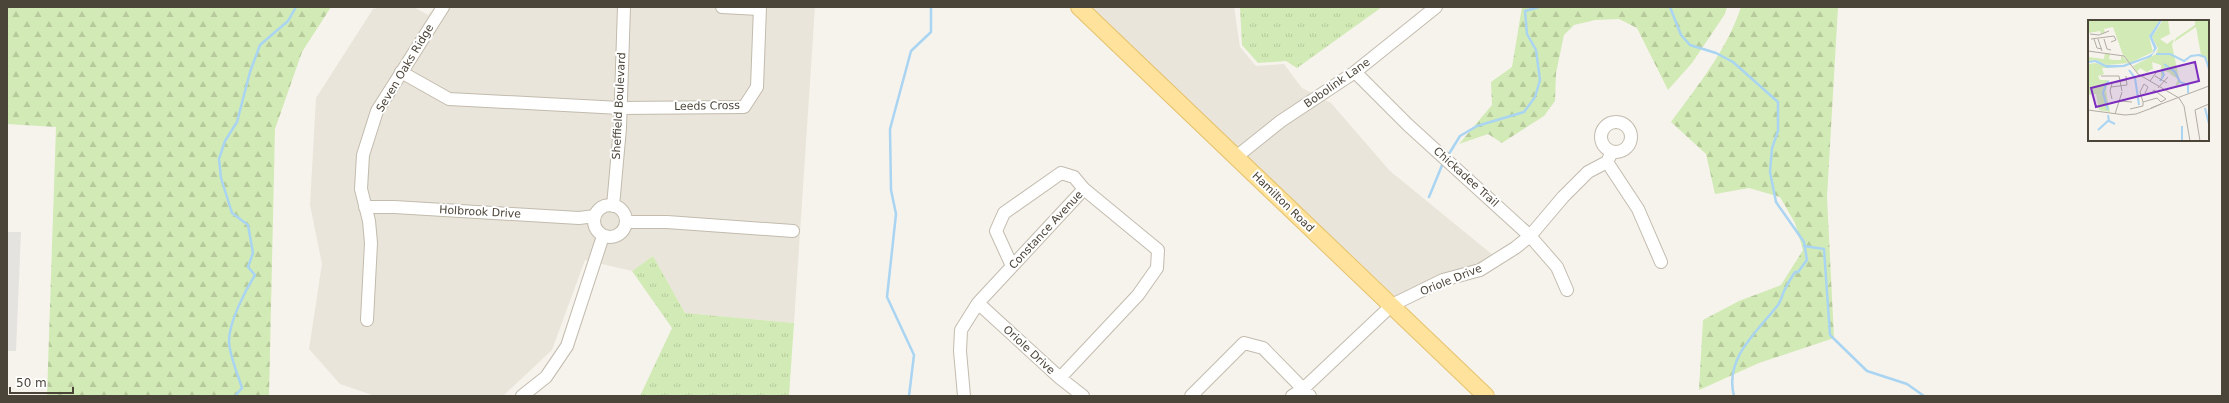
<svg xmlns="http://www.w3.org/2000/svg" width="2229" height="403" font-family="'DejaVu Sans',sans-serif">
<defs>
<pattern id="grass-tufts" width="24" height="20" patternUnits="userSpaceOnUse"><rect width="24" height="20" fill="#d2eab5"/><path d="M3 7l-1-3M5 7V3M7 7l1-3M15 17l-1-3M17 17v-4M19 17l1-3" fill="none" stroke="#b6ca9c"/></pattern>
<pattern id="forest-firs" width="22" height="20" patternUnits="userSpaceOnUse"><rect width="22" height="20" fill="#d2eab5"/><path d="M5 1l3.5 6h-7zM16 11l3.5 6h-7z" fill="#b6ca9c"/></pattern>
</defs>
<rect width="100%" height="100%" fill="#f6f3ec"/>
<!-- residential -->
<path fill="#eae5da" d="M381,7H414L428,15L436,7H815L794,323L685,313L653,256L632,271L585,260L552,350L503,396H375L340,384L309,349L322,264L310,205L316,98L373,9Z
M1091,7H1234L1240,47L1256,66L1284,64L1302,88L1331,103L1390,171L1499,260L1399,300L1113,31Z"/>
<!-- grass -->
<path fill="url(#grass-tufts)" d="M1240,7H1382L1297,68L1286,61L1258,63L1242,45Z
M653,256L685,313L794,323L789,396H640L672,328L632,271Z"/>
<!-- forest -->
<path fill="url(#forest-firs)" d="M7,7H331L302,52L275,129L269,396H47L56,127L7,124Z
M1522,7H1727L1725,14L1692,63L1668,90L1637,28L1619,19L1595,20L1574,25L1564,35L1556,73L1555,101L1544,116L1502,143L1488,134L1459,144L1492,105L1491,82L1512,67Z
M1741,7H1838L1827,197L1834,338L1759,363L1699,390L1703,320L1739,301L1781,285L1803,250L1795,223L1780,197L1749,188L1715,194L1706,154L1671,122C1698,85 1727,50 1741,7Z"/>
<!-- parking -->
<path fill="#e5e3e0" d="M7,232H21L16,351H7Z"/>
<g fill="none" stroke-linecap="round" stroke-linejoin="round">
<!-- stream -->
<path stroke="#a9d4f2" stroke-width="2.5" d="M1670,7L1681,35L1690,45L1716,53L1733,62L1778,102V131L1772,148L1770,172L1776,202L1804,242L1807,260L1798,272H1795C1791,278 1787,285 1784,291C1782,296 1781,301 1778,305C1757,332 1724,358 1734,396
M1447,157L1460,136L1477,126L1524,112L1535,97L1540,80L1536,50L1527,34L1525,11L1539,7
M1429,197L1443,163
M1804,246L1824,249L1830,335L1867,371L1907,384L1924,396
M235,396L242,388C238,375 229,354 229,341C229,322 245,291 255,275L248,267L253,253L248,225L232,213L221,178L219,159L225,141L237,122L250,72L260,45L288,21L296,7
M909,396L914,355L887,297L896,214L891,190L890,129L911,51L931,32V7"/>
<defs>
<path id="minor" d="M722,7L759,9
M401,72L449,99L620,108L744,107L757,87L760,7
M1355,72L1408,125L1530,236L1557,267L1567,290
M1601 137a15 15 0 1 1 30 0a15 15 0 1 1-30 0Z
M1236,157L1281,121L1355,72L1436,7
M1607,162L1638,209L1661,262
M594 221a16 16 0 1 1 32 0a16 16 0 1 1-32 0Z
M613,206L620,128L624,7
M365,207H394L579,218L595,216
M626,222H667L793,231
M1012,266L996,231L1004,213L1061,173L1074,177L1084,189
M978,303L1060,378L1083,396
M367,320L371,243L369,221L361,189L363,155L377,111L443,7
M522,396L546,377L567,346L603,236
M964,396L960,351L961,330L978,303L1084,189L1158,250L1157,268L1138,295L1060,378
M1191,396L1244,343L1263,348L1310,396
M1292,396L1303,389L1392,305L1443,280L1480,270L1515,248L1530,236L1563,197L1588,172L1607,162L1612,152"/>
<path id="major" d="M1079,7L1486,396"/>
</defs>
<!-- minor casing -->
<use href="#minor" stroke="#c2bbae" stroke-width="14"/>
<!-- major casing -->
<use href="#major" stroke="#e6c16a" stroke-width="18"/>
<!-- minor -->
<use href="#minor" stroke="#fff" stroke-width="12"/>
<!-- major -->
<use href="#major" stroke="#ffe39c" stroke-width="16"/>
</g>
<g text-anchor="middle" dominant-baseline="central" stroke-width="4" stroke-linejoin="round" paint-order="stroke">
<!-- street labels -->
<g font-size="11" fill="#4b4439" stroke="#fff">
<text transform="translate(405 68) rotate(-59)">Seven Oaks Ridge</text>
<text transform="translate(1337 83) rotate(-35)">Bobolink Lane</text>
<text transform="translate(619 106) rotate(-87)">Sheffield Boulevard</text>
<text transform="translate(707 106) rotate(-1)">Leeds Cross</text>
<text transform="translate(1466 177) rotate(42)">Chickadee Trail</text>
<text transform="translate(1283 202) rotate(44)">Hamilton Road</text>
<text transform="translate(480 212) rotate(3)">Holbrook Drive</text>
<text transform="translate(1046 230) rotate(-47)">Constance Avenue</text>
<text transform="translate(1451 280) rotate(-22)">Oriole Drive</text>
<text transform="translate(1029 350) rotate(43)">Oriole Drive</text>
</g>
</g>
<!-- overview -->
<g transform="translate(2088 20)">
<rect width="121" height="121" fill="#f6f3ec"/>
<path d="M0,0H72L61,16L65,32L42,43L35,35L25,7L16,9L17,13L13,14L12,11L0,13ZM17,33L22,34L21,39L26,40H33V35L41,43L18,45L8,40L0,41V37L16,39Z" fill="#d2eab5"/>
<path d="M75,0H80L82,14L72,19L79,24L86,19L84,25L92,63L87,67L90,59L82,54L84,47L82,53L77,51L73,58V45L64,42L65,49L60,51V53L52,48L49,52L45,46L68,34L70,28L64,17ZM107,0H121V52L117,37L113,35L108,7L86,22L88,18L107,5ZM8,43L22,48H14L16,54L10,56L12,60H20L18,71L22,92L11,90L8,74L0,75V44Z" fill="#d2eab5"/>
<path d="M72,0H74L64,17L69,28L63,37L36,47L19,48L7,42L0,43V41L8,40L18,45H35L60,36L65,33L66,28L61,16Z" fill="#a9d4f2"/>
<path fill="none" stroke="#a9d4f2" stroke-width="2" d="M68,34H82L96,41L103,36L111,35L117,37L121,49M76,44L87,52L92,62L100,65V73M41,50L47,58L51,85M72,61L76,55L74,51L78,48M117,88L121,104M20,90L15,73L18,64L21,61M20,95L21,101L27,104M10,110L21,100M94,121V106"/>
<path fill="none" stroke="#b2ada4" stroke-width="1" d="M2,14L11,15L21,11M3,19L26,16L28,20L23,22M6,19L9,28L14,29M10,19L14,31M16,19L19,29L23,30M0,31L36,36L50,54L91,78M13,56H31L34,71M67,56L79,63M62,61L70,50M23,67L39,65L38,56M70,68L80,57M91,78L96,86L102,121M24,79L22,71L24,63L39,60M32,81L44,82M55,82L69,78L73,82L78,79L66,70L63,74M55,82L52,72L56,64L60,67L57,73M73,84L121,66M42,89L55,86V82M0,90L37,95L48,94L64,88L73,84L63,88M27,94L34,72M112,121L107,90L121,84"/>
<path fill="#7b2cbf" fill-opacity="0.15" stroke="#7b2cbf" stroke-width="2" d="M107,42L111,61L8,87L3,68Z"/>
<rect width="121" height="121" fill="none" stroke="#4b4439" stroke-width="2"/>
</g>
<!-- border -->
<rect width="2229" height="403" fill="none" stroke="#4b4439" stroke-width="16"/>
<!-- scale -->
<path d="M10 387v6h63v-6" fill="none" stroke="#4b4439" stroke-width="2"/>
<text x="16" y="387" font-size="12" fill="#4b4439" stroke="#ffffff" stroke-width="3" paint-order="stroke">50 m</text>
</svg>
